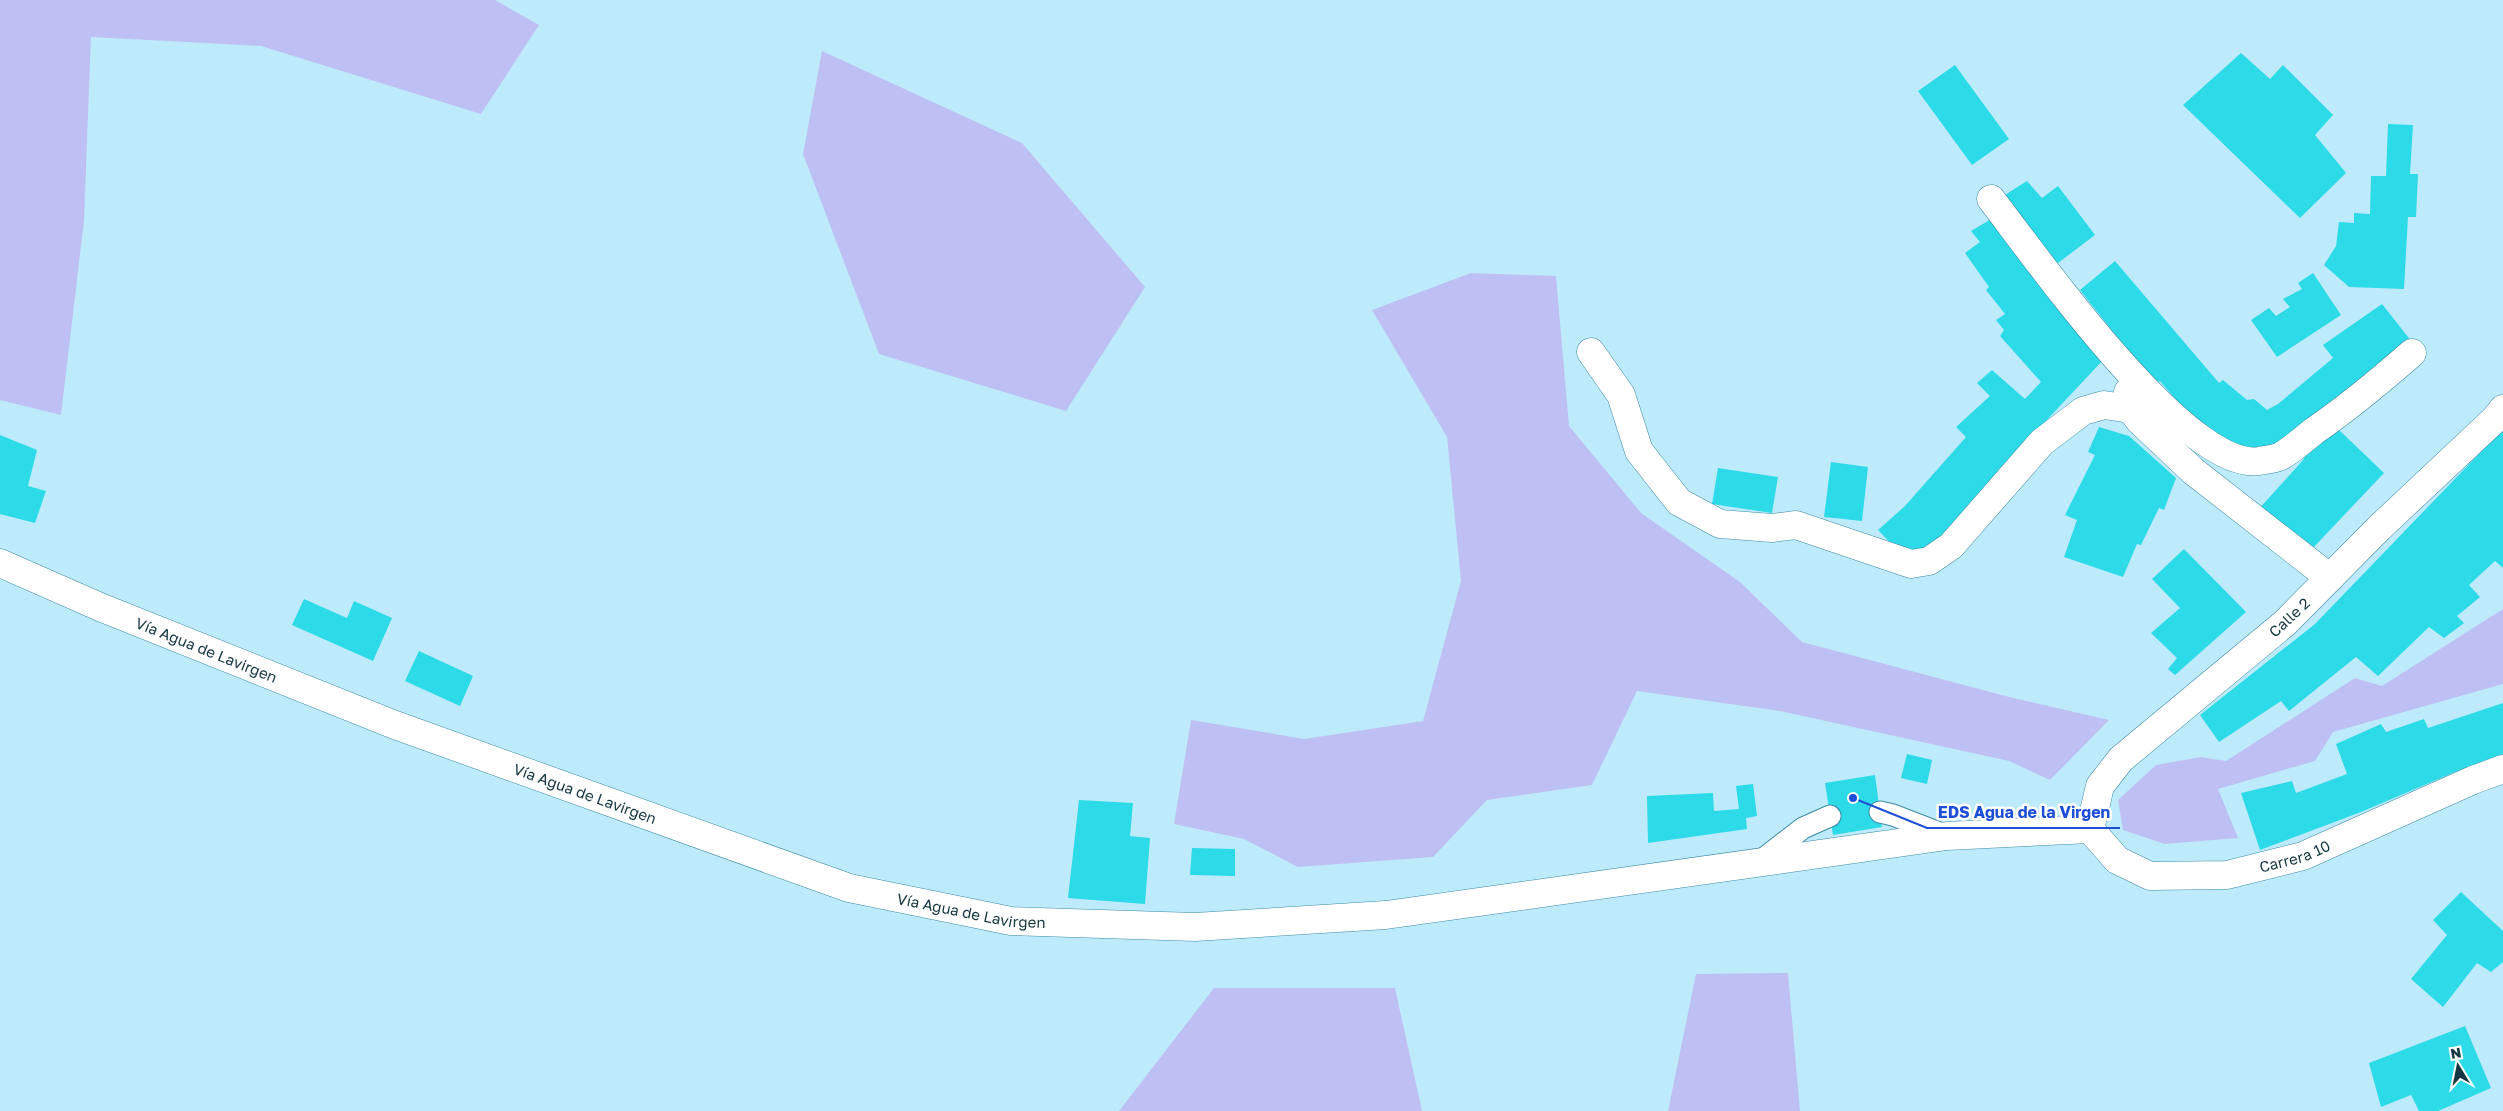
<svg xmlns="http://www.w3.org/2000/svg" width="2503" height="1111" font-family="'Golos Text',sans-serif">
<rect width="100%" height="100%" fill="#beebfc"/>
<!-- green -->
<path fill="#bec0f4" d="M0,0H495L539,25L481,114L261,46L91,37L84,221L61,415L0,400Z
M822,51L1022,143L1145,287L1066,411L879,354L803,154Z
M1471,273L1556,276L1569,426L1641,513L1740,582L1802,642L2013,698L2109,720L2050,780L2009,761L1780,711L1637,691L1592,785L1487,800L1433,857L1298,867L1244,839L1174,824L1191,720L1304,739L1423,721L1461,581L1447,437L1372,310Z
M2503,609V684L2333,732L2315,761L2218,789L2238,838L2165,844L2123,830L2118,800L2156,765L2201,757L2226,761L2355,678L2382,686Z
M1788,973L1800,1111H1668L1696,974Z
M1214,988H1395L1422,1111H1119Z"/>
<!-- building -->
<path fill="#2ddae7" d="M2241,53L2270,79L2283,65L2333,115L2315,135L2346,173L2300,218L2183,105Z
M1955,65L2009,139L1972,165L1918,91Z
M2388,124L2413,125L2410,174H2418L2416,217H2408L2404,289L2349,287L2324,265L2336,246L2339,222L2354,223V213L2370,214L2371,176H2386Z
M2027,181L2042,198L2058,186L2095,235L2054,266L2000,198Z
M1993,218L2104,359L2030,438L1951,532L1916,559L1901,554L1878,530L1905,506L1966,437L1956,427L1990,396L1977,383L1992,370L2025,399L2041,382L2000,336L2004,330L1996,320L2005,314L1986,290L1989,287L1965,253L1980,242L1971,231Z
M2115,261L2219,383L2223,380L2247,400L2254,399L2267,410L2278,404L2333,358L2323,345L2382,304L2412,342L2263,454L2232,446L2195,422L2160,381L2154,384L2080,290Z
M2313,273L2341,315L2277,357L2251,320L2269,308L2276,316L2290,307L2283,299L2302,289L2298,283Z
M2099,427L2129,436L2176,478L2164,510L2159,508L2141,545L2137,544L2123,577L2064,557L2077,520L2065,515L2095,455L2088,452Z
M2337,428L2384,473L2312,549L2257,511L2304,459L2299,453Z
M2503,429V568L2495,561L2469,585L2480,597L2457,616L2464,623L2444,638L2429,627L2378,676L2356,657L2289,711L2281,701L2219,742L2200,715L2315,624Z
M0,435L37,450L28,486L46,491L35,523L0,514Z
M1831,462L1868,467L1862,521L1824,517Z
M1718,468L1778,477L1772,513L1712,504Z
M2184,549L2246,612L2175,675L2168,669L2177,658L2151,633L2180,608L2152,579Z
M304,599L347,618L354,601L392,618L373,661L292,625Z
M419,651L473,676L460,706L405,681Z
M2503,703V754L2455,772L2361,812L2260,850L2241,793L2292,781L2296,793L2347,774L2336,744L2381,724L2386,732L2424,719L2428,728Z
M1907,754L1932,760L1927,784L1901,778Z
M1875,775L1882,827L1833,835L1825,783Z
M1753,784L1757,816L1746,818L1747,829L1648,843L1647,796L1713,793L1714,811L1739,809L1736,786Z
M1079,800L1133,803L1130,836L1150,838L1145,904L1068,898Z
M1192,848L1235,849V876L1190,875Z
M2461,892L2503,931V962L2491,972L2477,963L2443,1007L2411,979L2447,935L2433,920Z
M2465,1026L2491,1088L2438,1111H2419L2411,1095L2381,1107L2369,1063Z"/>
<g fill="none" stroke-linecap="round" stroke-linejoin="round">
<defs>
<path id="service" d="M1880,812L1893,815L1947,836
M1758,863L1803,828L1830,816"/>
<g id="minor">
<path d="M1991,199C2034,254 2186,472 2259,461C2265,460 2275,459 2281,456C2293,449 2304,439 2314,431C2349,407 2380,381 2412,353"/>
<path d="M1591,352L1621,395L1639,451L1679,502L1720,524L1772,528L1796,525L1911,564L1929,561L1951,546L2042,442L2083,411L2104,405L2131,409"/>
<path d="M2128,392L2131,409L2139,420L2193,471L2330,578"/>
<path id="s1" d="M0,563L100,607L395,725L849,888L1011,921L1195,927L1386,915L1947,836L2090,829"/>
</g>
<g id="tertiary">
<path id="s2" d="M2503,409L2495,419L2379,528L2285,623L2121,759L2100,786L2090,829L2117,860L2150,876L2227,875L2303,856L2473,780L2503,769"/>
</g>
</defs>
<!-- service casing -->
<use href="#service" stroke="#3b8ba5" stroke-width="23"/>
<!-- minor casing -->
<use href="#minor" stroke="#3b8ba5" stroke-width="29"/>
<!-- tertiary casing -->
<use href="#tertiary" stroke="#3b8ba5" stroke-width="29"/>
<!-- service -->
<use href="#service" stroke="#fff" stroke-width="21"/>
<!-- minor -->
<use href="#minor" stroke="#fff" stroke-width="28"/>
<!-- tertiary -->
<use href="#tertiary" stroke="#fff" stroke-width="28"/>
</g>
<g text-anchor="middle" dominant-baseline="central" stroke-width="5" stroke-linejoin="round" paint-order="stroke">
<!-- street labels -->
<g font-size="15" fill="#163742" stroke="#fff">
<text transform="translate(2289 617) rotate(-43)">Calle 2</text>
<text stroke="none"><textPath href="#s1" startOffset="224">Vía Agua de Lavirgen</textPath></text>
<text stroke="none"><textPath href="#s1" startOffset="629">Vía Agua de Lavirgen</textPath></text>
<text stroke="none"><textPath href="#s2" startOffset="822">Carrera 10</textPath></text>
<text stroke="none"><textPath href="#s1" startOffset="1034">Vía Agua de Lavirgen</textPath></text>
</g>
</g>
<!-- callouts -->
<path fill="none" stroke="#1d4ed8" stroke-width="2" d="M1853 798L1927 828H2120"/>
<circle fill="#1d4ed8" stroke="#fff" stroke-width="2" cx="1853" cy="798" r="5"/>
<g font-size="16" text-anchor="middle" font-weight="bold" fill="#1d4ed8" stroke="#fff" stroke-width="5" stroke-linejoin="round" paint-order="stroke">
<text x="2024" y="818">EDS Agua de la Virgen</text>
</g>
<!-- north arrow -->
<g transform="translate(2458 1066) rotate(350)" stroke="#ffffff" stroke-width="4" paint-order="stroke">
<path d="M0-4L9 19L0 12L-9 19Z" fill="#163742"/>
<text y="-8" font-size="14" font-weight="bold" text-anchor="middle" fill="#163742">N</text>
</g>
</svg>
